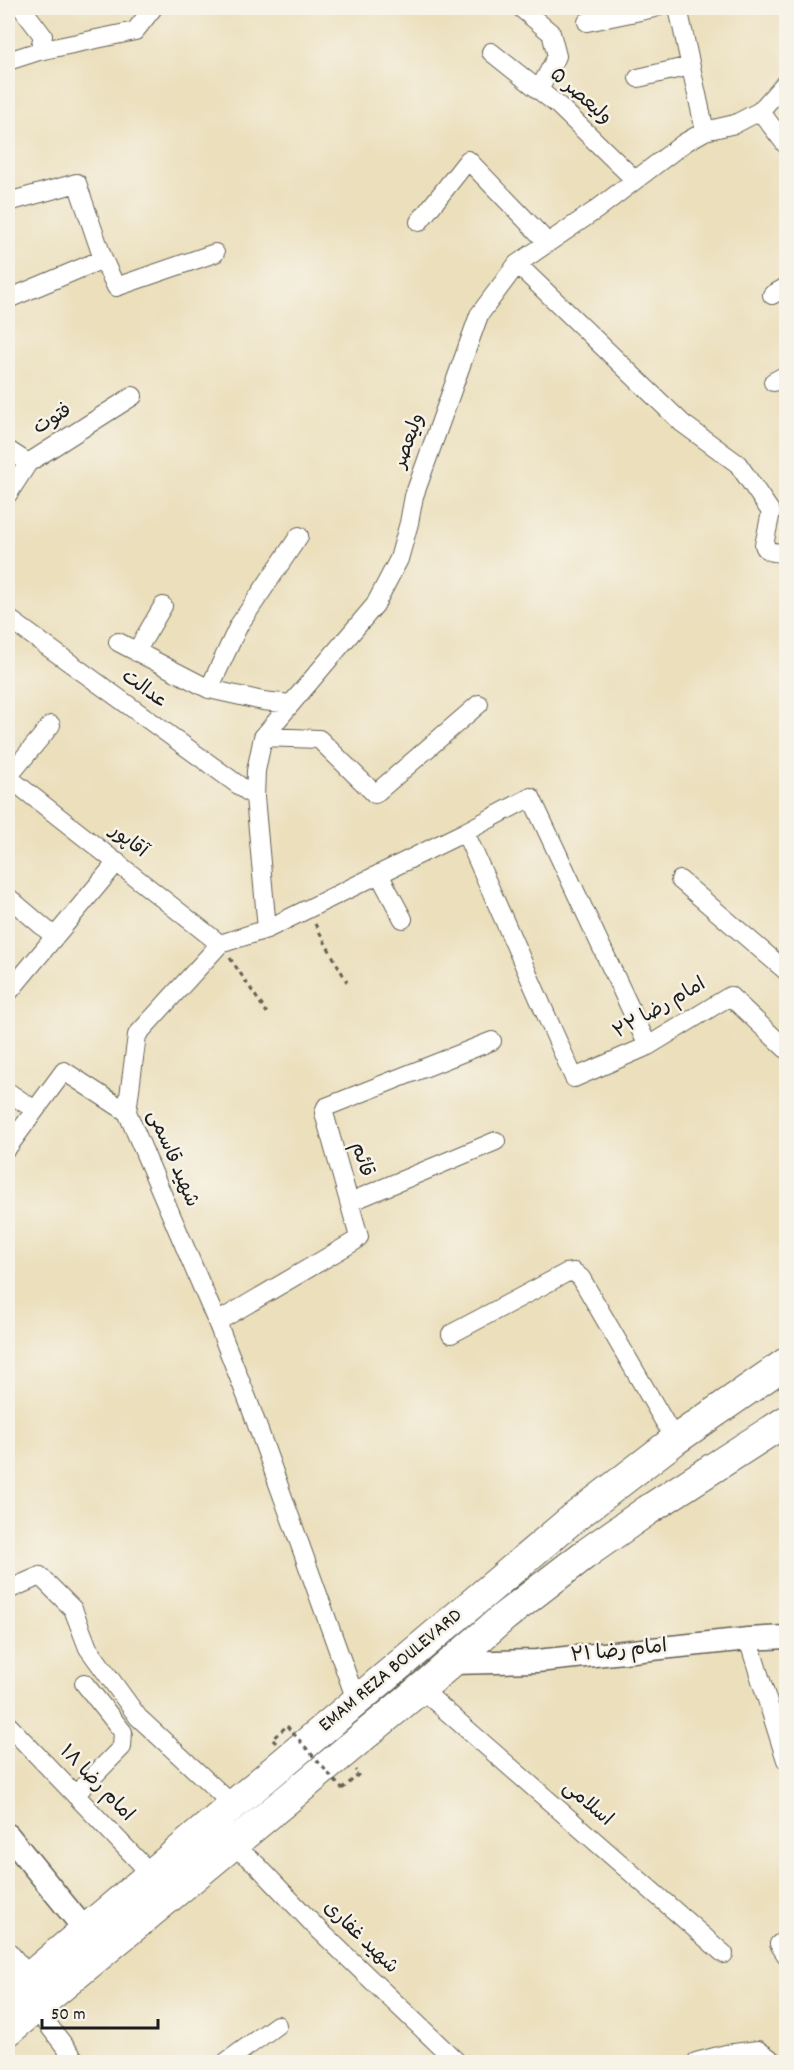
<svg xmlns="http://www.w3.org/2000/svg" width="794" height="2070" font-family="Dekko,'Playpen Sans Arabic',sans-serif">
<rect width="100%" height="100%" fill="#f7f3e8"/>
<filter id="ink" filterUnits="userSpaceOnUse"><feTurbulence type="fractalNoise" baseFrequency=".0167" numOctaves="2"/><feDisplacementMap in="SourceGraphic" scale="12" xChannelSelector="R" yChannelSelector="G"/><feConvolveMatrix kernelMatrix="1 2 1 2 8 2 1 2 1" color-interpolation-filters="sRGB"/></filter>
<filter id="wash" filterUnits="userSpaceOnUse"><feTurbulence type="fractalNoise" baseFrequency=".008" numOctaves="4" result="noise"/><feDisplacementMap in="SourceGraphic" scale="24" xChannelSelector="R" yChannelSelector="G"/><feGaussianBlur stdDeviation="1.35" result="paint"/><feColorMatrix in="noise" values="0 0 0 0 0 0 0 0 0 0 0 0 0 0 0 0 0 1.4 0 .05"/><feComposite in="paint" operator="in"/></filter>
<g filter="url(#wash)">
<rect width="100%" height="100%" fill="#ebdfbc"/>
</g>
<g filter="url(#ink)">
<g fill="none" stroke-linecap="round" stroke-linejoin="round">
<defs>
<path id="minor" d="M22,8L43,36L39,51
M521,8L551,33L557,56L539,90
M678,8L705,131
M587,22L655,8
M491,52L559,106L635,180
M8,61L39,51L135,31L153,8
M638,78L690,66
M760,111L786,145
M8,202L77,183L103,259L116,287L215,253
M419,222L468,160L548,243
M517,264L682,423L738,464L771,512L764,545C767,554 779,552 786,553
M772,295L786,287
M8,299L103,259
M773,382L786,375
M8,450L28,463
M8,494L28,463L133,396
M8,618L255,797
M118,642L209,689L263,701L291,704
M136,652L163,606
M209,689L239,625L299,536
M263,737L319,739L375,794L479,704
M8,777L220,944
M8,777L51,725
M465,832L574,1078L648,1046L730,996L786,1049
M379,874L403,919
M680,880L786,971
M8,897L55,937
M267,929L255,797L256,771L263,737L375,605L399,559L409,523L414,496L479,315L517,264L596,210L684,143L705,131L735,124L760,111L786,82
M8,993L117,862
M8,1092L35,1110
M8,1147L64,1071L127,1112
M350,1202L496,1141
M217,1322L355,1241L359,1237L324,1113L326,1107L492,1041
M451,1334L566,1273L574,1272L581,1278L675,1440
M8,1590L40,1576L73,1609L88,1648L138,1717L233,1805
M748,1639L786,1760
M421,1689L724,1954
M356,1700L249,1403L217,1322L127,1112L137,1035L220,944L267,929L465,832L531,797L648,1046
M8,1725L152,1875
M75,1795L122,1747L123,1732L84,1683
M232,1845L256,1864L315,1926L457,2062
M779,1944L786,1955
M8,1951L30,1977
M35,2008L77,2062
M226,2062L277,2025
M696,2062L726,2054L758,2050L775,2062"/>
<path id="tertiary" d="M451,1663L537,1661L748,1639L786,1637
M8,1835L86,1931"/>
<path id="trunk" d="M8,1995L571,1520L675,1440L786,1363
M8,2031L430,1681L505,1616L584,1555L648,1510L786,1421"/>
</defs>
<!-- minor casing -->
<use href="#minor" stroke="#646054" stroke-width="20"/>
<!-- tertiary casing -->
<use href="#tertiary" stroke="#646054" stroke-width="25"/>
<!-- trunk casing -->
<use href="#trunk" stroke="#646054" stroke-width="32"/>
<!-- path -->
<path stroke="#646054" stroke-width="3" stroke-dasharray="4.5 4.5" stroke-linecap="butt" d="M315,924L347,982
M230,958L267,1013
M276,1743L272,1739L287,1726
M342,1789L359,1774L355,1770"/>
<!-- minor -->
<use href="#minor" stroke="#fff" stroke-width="18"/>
<!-- tertiary -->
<use href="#tertiary" stroke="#fff" stroke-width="22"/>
<!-- trunk -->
<use href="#trunk" stroke="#fff" stroke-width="30"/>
<!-- path-bridge -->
<path stroke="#646054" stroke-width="3" stroke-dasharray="4.5 4.5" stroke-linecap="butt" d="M287,1726L342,1789"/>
</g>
</g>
<g text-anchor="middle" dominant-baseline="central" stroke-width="5" stroke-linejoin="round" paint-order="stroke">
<!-- street labels -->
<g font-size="20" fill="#1c1c1c" stroke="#f7f3e8">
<text transform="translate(580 97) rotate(41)">ولیعصر ۵</text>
<text transform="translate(53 420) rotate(-32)">فتوت</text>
<text transform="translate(410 441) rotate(-70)">ولیعصر</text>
<text transform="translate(144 690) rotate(36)">عدالت</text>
<text transform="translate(128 842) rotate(38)">آقاپور</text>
<text transform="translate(660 1009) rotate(-30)">امام رضا ۲۲</text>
<text transform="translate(172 1159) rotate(67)">شهید قاسمی</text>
<text transform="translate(361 1160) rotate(74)">قائم</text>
<text transform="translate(619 1652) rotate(-6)">امام رضا ۲۱</text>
<text transform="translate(391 1671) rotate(-40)">EMAM REZA BOULEVARD</text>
<text transform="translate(96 1784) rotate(46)">امام رضا ۱۸</text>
<text transform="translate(587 1804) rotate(41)">اسلامی</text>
<text transform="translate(360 1938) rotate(44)">شهید غفاری</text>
</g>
</g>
<!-- margin -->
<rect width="794" height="2070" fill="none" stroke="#f7f3e8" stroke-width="30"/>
<!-- scale -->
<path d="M42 2019v9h116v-9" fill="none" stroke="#1c1c1c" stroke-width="3"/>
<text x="51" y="2019" font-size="18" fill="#1c1c1c" stroke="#f7f3e8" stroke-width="4.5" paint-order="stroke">50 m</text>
</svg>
